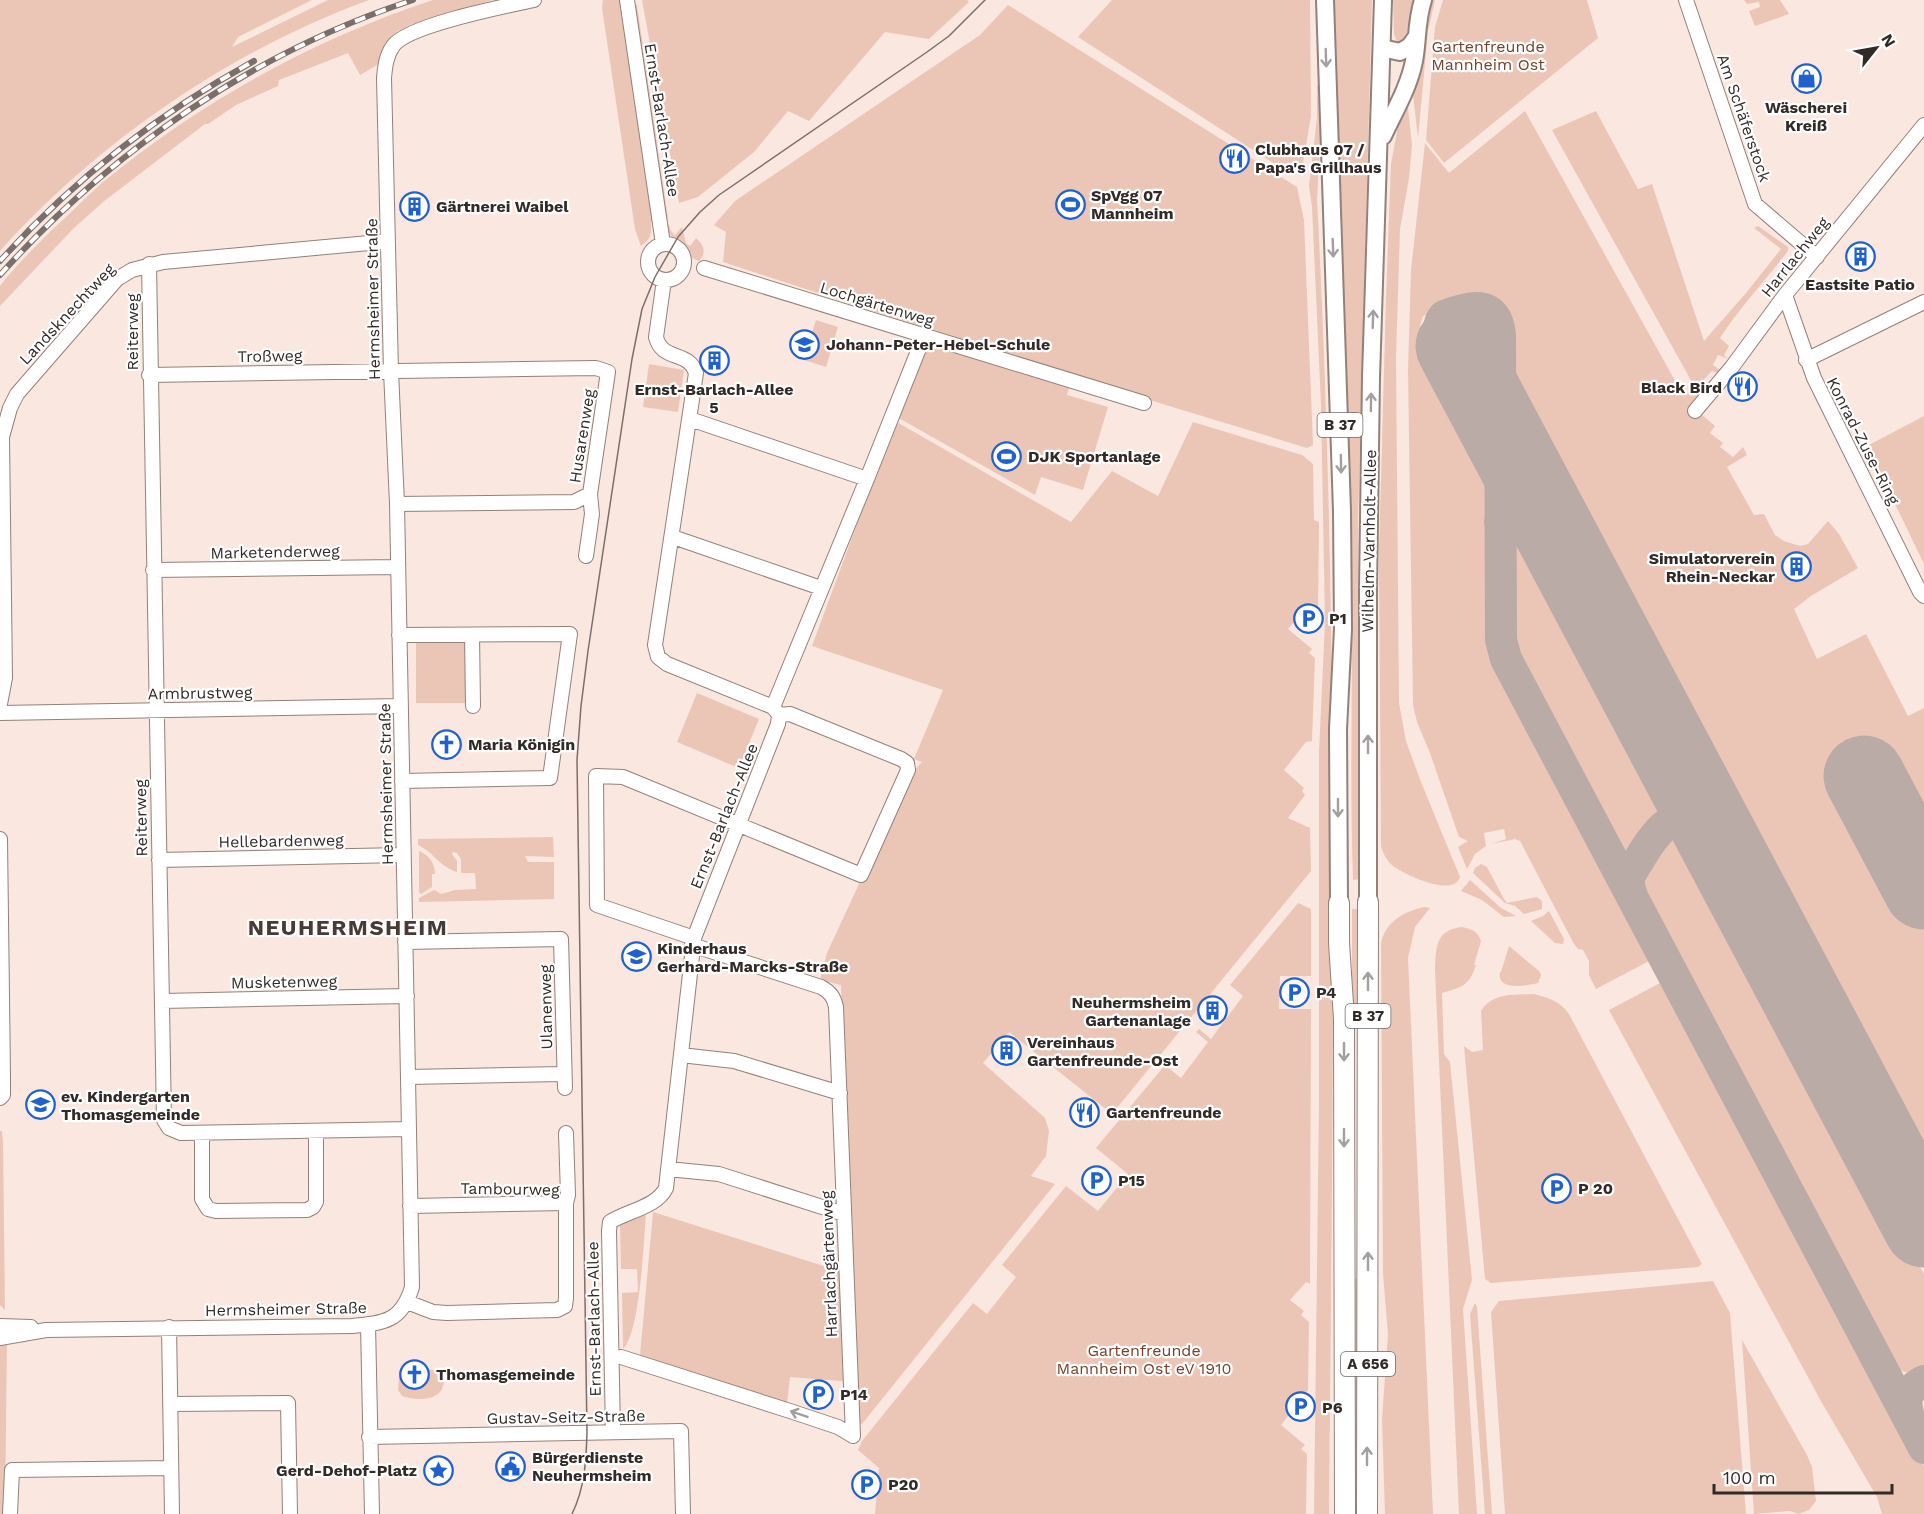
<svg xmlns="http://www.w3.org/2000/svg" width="1924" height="1514" font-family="'Work Sans',sans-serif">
<rect width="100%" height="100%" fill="#fae7e0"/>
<!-- green -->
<path fill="#ebc6b7" d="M0,0H312L238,37L232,47L328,0H369C230,51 99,141 0,251Z
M433,0H492L410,25L398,31L387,42L377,65L360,75L348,53L279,80L278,86L236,105L208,124H205L103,202L73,229L0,306V286C16,265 35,247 53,229C70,214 86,197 103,182C202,101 312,40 433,0Z
M603,0H619L622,3L655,221L651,222C652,234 651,238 641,246L635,229L602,8Z
M642,0H967L969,2L929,39L885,32L809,121L788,111L754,152L698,197L679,203Z
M1112,0H1310L1311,116L1302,169C1296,174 1291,173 1284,170L1078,37Z
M1334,0H1372L1358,521L1360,879L1353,880C1349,764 1354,647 1351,531C1348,354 1337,177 1334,0Z
M1393,0H1417L1410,36L1400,43L1397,42L1394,34Z
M1432,0H1435L1428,31L1418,138L1412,86Z
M1443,0H1587L1598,38L1444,163L1426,140L1435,27Z
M1744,0H1780L1789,14L1755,26L1749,11L1760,7L1759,2L1747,4Z
M632,5H637L668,219L665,220Z
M1008,5L1297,187L1304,220L1313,445L1307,448L1100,385L723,262L726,232L714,225L735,201L980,35Z
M1317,85L1319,86L1320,151L1317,199C1340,637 1333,1076 1329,1514H1314L1319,1100V752L1325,623L1321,405L1312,207L1309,186L1317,118Z
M1407,98L1412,145L1409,178L1400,229L1396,357L1399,703L1406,741L1421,782L1460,877C1453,898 1406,875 1393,866C1387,861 1383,854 1381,846L1379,551L1386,298L1391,164L1400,116Z
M1525,111L1683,395L1689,391L1687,388L1693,384L1552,130L1596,111L1638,189L1652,184L1704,341L1746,293L1781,249L1754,228L1758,226L1788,247V251C1765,281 1740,307 1720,338L1729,346L1724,355L1728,359L1718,355L1713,365L1722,371L1721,375L1712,371L1696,388L1701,399L1693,408L1700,417L1702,415L1715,426L1710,433L1723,443L1720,447L1733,457L1743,447L1747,455L1727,467L1754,515L1764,514L1775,535L1784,541L1800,546L1808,544L1828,521L1839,534L1858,568L1811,596L1794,609L1817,659L1866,634L1908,716L1924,708V1180L1513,406C1512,389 1512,325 1506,313C1499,299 1482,294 1466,296L1423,316L1420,326L1482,442L1486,454L1490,479L1493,656L1653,954L1651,960L1596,989L1589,975V961L1583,950L1578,949L1574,944L1520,841L1515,839L1491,844L1506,839L1504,829L1484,833L1486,846L1475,854L1467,869L1458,847L1468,841L1459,837L1430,753L1417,722L1413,705L1408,370L1411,270L1425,143L1449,173Z
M669,225L671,231L675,235L682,227L686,243L690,246L696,238C704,245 707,253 699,261C691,258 689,255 685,248C678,239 669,238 666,226Z
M816,320L838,327L826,367L804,360Z
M934,343L1070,385L1067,395L1108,407L1083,490L1041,477L1035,495L897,417L924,349Z
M649,364L684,370L678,412L643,407Z
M1924,416V564L1867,446Z
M895,421L1071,522L1112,471L1158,496L1193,422L1302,455L1313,464L1314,520L1319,522L1318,606L1311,602L1288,629L1312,649L1309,653L1315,658L1312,741L1306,742L1284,770L1304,788L1302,791L1305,795L1288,818L1310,828L1311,871L1112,1114L1009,1032L983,1063L1045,1118L1049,1131L1046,1156L1031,1176L1055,1184L862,1424L856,1423L853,1382L790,1377L787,1404L640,1355L653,1212L849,1274L841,985L820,980L827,953L909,776L922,762L914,759L943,690L812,646Z
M1516,533L1528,534L1533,541L1668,794L1633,852L1627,856L1622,854L1618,850L1511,650L1509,644V546L1511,540Z
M416,638H465L466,703H416Z
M697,693L759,719L739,768L677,742Z
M553,837L554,857L525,856L528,862H554V899L419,902V898L434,890L441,894L455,890L476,889L475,873H461V859L457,853L453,852L452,854L457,861V872C437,865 436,854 418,845V839Z
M1673,839L1686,840L1697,849L1924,1274V1370C1910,1374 1898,1374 1889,1361L1640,892C1635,876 1656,843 1673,839Z
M419,851C429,855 435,863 435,874H432V887L421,894L419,892Z
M1481,864L1487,867L1504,899L1507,903L1537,897L1542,901V909L1524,914L1515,906L1505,903L1473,873L1475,868Z
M1470,880L1501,908L1516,916L1504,917L1482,900L1461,891Z
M1298,903L1311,909V976H1280L1279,1009H1311L1310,1284L1306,1282L1290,1300L1304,1311L1301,1315L1309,1322L1308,1390L1281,1425L1305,1445L1301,1449L1307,1454L1306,1514H875L879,1468L858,1450L862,1441L973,1303L987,1314L1016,1277L1002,1265L1066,1186L1098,1211L1128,1174L1096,1148L1165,1065L1181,1078L1208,1042L1196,1032L1199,1029L1211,1039L1243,996L1230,985Z
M1424,907L1430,908L1415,927L1408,958L1433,1514H1385L1382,1420L1388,1334L1383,1273L1381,944C1385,922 1403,912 1424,907Z
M1352,909H1359V1022H1352Z
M1549,911L1564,939L1563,944L1555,943L1531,921L1543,916Z
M1462,927C1471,929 1478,931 1481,941L1474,965H1476C1469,987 1461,987 1442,993L1444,1054L1450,1062L1472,1280L1463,1309L1477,1514H1459L1435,970C1436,948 1435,930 1462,927Z
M1509,946L1540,972L1541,975L1538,983C1526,986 1496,991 1500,972H1501Z
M1662,982L1669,985L1924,1466V1514H1882L1877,1497L1822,1403L1609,1010Z
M1534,994C1549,998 1560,1001 1569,1014L1702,1264L1698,1267L1491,1283L1485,1279L1464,1046L1472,1052L1483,1050L1481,1011C1493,992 1514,995 1534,994Z
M0,1131H2L3,1142L5,1310L0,1305Z
M646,1212C644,1239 640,1334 623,1349L622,1293L638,1292L637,1269H621L620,1224Z
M1355,1279H1359L1360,1514H1354L1353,1281Z
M1713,1281L1730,1313L1746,1514H1505L1491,1312L1499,1301Z
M1475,1303L1477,1307L1492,1514H1485L1470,1314Z
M7,1339L5,1514H0V1341Z
M1742,1340L1807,1455L1812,1467L1816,1501L1809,1510L1799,1514L1790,1511L1754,1514Z
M418,1368C429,1369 439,1369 444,1381C443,1402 417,1401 402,1396L398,1390L399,1376L405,1371Z"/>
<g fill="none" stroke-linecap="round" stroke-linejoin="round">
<!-- taxiway -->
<path stroke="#baaba6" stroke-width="32" d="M1456,346C1445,339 1433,329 1444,316C1468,307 1497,298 1500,335L1501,640L1506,659L1924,1448
M1500,522C1513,492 1535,501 1550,523
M1632,896C1630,891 1628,885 1629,878C1631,871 1637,864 1640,858C1653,836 1675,803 1704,824C1714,831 1720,844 1726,854
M1910,1421C1904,1401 1904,1391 1924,1381"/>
<!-- runway -->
<path stroke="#baaba6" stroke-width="81" d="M1456,346L1924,1227
M1864,776L1924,889"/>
<defs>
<path id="minor" d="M627,0L663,244
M1686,0L1755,204L1817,257
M648 262a18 18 0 1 1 36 0a18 18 0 1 1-36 0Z
M149,264L164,1120L169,1128L181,1133L409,1129
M704,268L1144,403
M1785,295L1814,378L1920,592L1924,596
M1806,360L1924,302
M149,375L523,369L596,368L608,372L590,494L592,514L586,556
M1695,411L1732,367L1785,295L1924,125
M690,419L867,479
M397,504L574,502L590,494
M673,537L821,588
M153,570L398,567
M399,635L570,634L550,778
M472,635L473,706
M0,704L5,678L2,437L10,408L17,394L117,279L132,270L163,262L380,242L388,244
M773,707L867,479L924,336
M0,713L401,706
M402,781L550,778
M0,839L3,1075V1095L0,1098
M159,860L403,855
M694,938L597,905L596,776L623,777L861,875L908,770L907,763L901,759L790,714L779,715
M405,942L561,939L565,1088
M692,945L821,987C830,992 834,997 836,1007L853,1436
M162,1001L407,996
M681,1055L734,1061L840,1093
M408,1077L564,1074
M202,1133V1199L208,1209L216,1211L307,1210L313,1207L316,1202V1131
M668,1169L719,1174L844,1214
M410,1206L566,1203
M407,1302L433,1312L447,1313L557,1310L565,1306L566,1298V1203L568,1195L566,1133
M368,1324L372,1514
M0,1326L31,1327
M169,1327L172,1514
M0,1338L46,1330L352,1326C385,1323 402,1321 412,1287L397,504L391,371L384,78C385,67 386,56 393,46C408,25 506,6 534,0
M621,1357L790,1411L838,1427L853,1436
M170,1404L288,1403L290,1514
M613,1432L609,1231L610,1222C627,1211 657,1207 666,1188L694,938L778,724L779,715L773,707L667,664L658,657L655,645L696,373C689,350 662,362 656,337L664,280
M369,1437L681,1431L683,1514
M10,1514L12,1470L171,1468"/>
<path id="major" d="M1325,0L1342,511L1343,629L1338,729L1339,903
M1382,48L1400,52L1410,46L1415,39
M1383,136C1394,112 1409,87 1414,61C1418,40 1416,22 1423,0
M1368,902V591L1371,377L1383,0"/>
<path id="highway" d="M1339,903V943L1344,1019L1345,1514
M1367,1514L1368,902"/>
</defs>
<!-- minor casing -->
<use href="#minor" stroke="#92817b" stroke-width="16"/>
<!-- major casing -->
<use href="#major" stroke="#92817b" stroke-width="20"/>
<!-- highway casing -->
<use href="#highway" stroke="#92817b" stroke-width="22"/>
<!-- minor -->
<use href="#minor" stroke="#fff" stroke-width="14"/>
<!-- major -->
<use href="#major" stroke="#fff" stroke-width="16"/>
<!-- highway -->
<use href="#highway" stroke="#fff" stroke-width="20"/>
<!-- tram -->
<path stroke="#7a6f6b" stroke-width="1.5" d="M572,1514C585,1487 586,1462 587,1433L577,760L581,706L588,651L632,359L642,309L655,277L678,237L700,212L719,195L927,52L949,36L985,0"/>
<defs>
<path id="rail" d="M0,261C73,180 159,113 254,61
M0,275C111,151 254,52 413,0"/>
</defs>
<!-- rail casing -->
<use href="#rail" stroke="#7a6f6b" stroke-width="6"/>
<!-- rail -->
<use href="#rail" stroke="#fff" stroke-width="4" stroke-dasharray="11" stroke-linecap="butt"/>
</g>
<!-- one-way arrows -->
<defs><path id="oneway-shaft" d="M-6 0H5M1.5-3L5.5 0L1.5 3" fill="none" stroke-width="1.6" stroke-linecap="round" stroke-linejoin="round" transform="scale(1.5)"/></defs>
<g stroke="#a29f9e">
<use href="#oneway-shaft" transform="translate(1326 58) rotate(88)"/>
<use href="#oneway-shaft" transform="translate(1333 248) rotate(88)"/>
<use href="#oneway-shaft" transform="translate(1373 319) rotate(-88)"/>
<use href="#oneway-shaft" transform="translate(1371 402) rotate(-89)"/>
<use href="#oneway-shaft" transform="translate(1341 464) rotate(89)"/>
<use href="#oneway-shaft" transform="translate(1368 744) rotate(-90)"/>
<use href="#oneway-shaft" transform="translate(1338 808) rotate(90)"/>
<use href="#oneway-shaft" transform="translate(1368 981) rotate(-90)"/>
<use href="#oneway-shaft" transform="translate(1344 1052) rotate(90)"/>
<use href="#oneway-shaft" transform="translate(1344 1138) rotate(90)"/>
<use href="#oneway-shaft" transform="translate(1368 1261) rotate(-90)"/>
<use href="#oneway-shaft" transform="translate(799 1414) rotate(-161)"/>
<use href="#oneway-shaft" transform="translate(1367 1456) rotate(-90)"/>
</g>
<!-- icons -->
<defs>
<symbol id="shop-ring" viewBox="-11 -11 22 22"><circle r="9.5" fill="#fff" stroke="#2161cd" stroke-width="1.5"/><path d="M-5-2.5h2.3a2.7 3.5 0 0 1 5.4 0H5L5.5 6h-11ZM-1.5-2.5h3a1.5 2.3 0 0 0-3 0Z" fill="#2161cd"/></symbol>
<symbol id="restaurant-ring" viewBox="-11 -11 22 22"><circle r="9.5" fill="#fff" stroke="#2161cd" stroke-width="1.5"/><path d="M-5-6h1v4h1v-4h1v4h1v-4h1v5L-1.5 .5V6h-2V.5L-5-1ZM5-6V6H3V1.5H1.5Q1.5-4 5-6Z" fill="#2161cd"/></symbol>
<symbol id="stadium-ring" viewBox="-11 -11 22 22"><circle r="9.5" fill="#fff" stroke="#2161cd" stroke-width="1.5"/><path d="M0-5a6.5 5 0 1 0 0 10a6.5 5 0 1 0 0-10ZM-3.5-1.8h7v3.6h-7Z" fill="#2161cd"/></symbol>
<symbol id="building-ring" viewBox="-11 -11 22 22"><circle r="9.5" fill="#fff" stroke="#2161cd" stroke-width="1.5"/><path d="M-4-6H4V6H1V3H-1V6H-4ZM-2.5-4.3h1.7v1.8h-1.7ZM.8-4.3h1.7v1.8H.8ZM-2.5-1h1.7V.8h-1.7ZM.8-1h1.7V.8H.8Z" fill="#2161cd"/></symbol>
<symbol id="school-ring" viewBox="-11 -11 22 22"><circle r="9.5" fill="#fff" stroke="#2161cd" stroke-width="1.5"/><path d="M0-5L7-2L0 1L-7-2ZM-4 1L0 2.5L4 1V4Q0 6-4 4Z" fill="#2161cd"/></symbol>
<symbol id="parking-ring" viewBox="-11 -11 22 22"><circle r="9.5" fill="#fff" stroke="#2161cd" stroke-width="1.5"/><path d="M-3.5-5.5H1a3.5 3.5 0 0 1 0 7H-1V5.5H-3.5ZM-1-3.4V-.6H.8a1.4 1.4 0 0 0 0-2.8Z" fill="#2161cd"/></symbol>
<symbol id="church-ring" viewBox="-11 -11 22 22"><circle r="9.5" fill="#fff" stroke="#2161cd" stroke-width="1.5"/><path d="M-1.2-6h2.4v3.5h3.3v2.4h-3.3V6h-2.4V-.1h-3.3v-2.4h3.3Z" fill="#2161cd"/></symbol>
<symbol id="civic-ring" viewBox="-11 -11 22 22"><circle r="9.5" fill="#fff" stroke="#2161cd" stroke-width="1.5"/><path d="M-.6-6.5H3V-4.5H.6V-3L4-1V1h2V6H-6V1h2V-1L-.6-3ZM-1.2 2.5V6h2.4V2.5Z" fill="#2161cd"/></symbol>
<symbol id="sight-ring" viewBox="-11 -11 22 22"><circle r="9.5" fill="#fff" stroke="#2161cd" stroke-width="1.5"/><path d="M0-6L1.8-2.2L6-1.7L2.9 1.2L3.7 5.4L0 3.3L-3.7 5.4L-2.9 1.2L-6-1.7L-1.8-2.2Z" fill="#2161cd"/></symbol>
</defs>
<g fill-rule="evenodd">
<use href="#shop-ring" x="1790" y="62" width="33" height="33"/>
<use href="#restaurant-ring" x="1218" y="142" width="33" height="33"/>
<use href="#stadium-ring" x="1054" y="188" width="33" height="33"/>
<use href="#building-ring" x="398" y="190" width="33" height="33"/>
<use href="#building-ring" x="1844" y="240" width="33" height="33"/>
<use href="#school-ring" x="788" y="328" width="33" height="33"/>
<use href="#building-ring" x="698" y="344" width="33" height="33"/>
<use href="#restaurant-ring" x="1726" y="370" width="33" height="33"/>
<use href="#stadium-ring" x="990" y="440" width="33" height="33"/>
<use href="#building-ring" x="1780" y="550" width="33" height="33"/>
<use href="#parking-ring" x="1292" y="602" width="33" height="33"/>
<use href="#church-ring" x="430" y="728" width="33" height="33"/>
<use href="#school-ring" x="620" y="940" width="33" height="33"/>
<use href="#parking-ring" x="1278" y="976" width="33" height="33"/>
<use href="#building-ring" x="1196" y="994" width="33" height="33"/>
<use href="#building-ring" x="990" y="1034" width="33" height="33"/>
<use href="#school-ring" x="24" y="1088" width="33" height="33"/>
<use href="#restaurant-ring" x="1068" y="1096" width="33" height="33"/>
<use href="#parking-ring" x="1080" y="1164" width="33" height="33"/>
<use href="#parking-ring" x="1540" y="1172" width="33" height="33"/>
<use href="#church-ring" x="398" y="1358" width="33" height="33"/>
<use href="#parking-ring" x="802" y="1378" width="33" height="33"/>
<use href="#parking-ring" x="1284" y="1390" width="33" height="33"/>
<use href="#civic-ring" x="494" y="1450" width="33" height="33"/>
<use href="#sight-ring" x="422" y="1454" width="33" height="33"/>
<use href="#parking-ring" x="850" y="1468" width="33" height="33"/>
</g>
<g text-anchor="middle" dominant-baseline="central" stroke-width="4.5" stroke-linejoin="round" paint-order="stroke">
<!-- shield labels -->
<g fill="#fff" stroke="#6f6a68" stroke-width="1.5">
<rect x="1317.5" y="413" width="45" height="24" rx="4.5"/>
<rect x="1345.5" y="1004" width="45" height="24" rx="4.5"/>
<rect x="1341" y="1352" width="54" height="24" rx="4.5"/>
</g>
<g font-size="15" font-weight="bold" fill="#312a27">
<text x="1340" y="425">B 37</text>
<text x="1368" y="1016">B 37</text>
<text x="1368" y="1364">A 656</text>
</g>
<!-- park labels -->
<g font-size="16" fill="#783f29" stroke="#fff">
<text x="1488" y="46">Gartenfreunde<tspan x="1488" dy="18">Mannheim Ost</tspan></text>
<text x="1144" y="1350">Gartenfreunde<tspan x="1144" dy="18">Mannheim Ost eV 1910</tspan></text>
</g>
<!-- poi labels -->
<g font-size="16" font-weight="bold" fill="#312a27" stroke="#fff" text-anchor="start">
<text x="1806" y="107" text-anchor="middle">Wäscherei<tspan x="1806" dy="18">Kreiß</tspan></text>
<text x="1255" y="149">Clubhaus 07 /<tspan x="1255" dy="18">Papa's Grillhaus</tspan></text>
<text x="1091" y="195">SpVgg 07<tspan x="1091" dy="18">Mannheim</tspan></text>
<text x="436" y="206">Gärtnerei Waibel</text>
<text x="1860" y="284" text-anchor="middle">Eastsite Patio</text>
<text x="826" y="344">Johann-Peter-Hebel-Schule</text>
<text x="1722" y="387" text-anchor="end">Black Bird</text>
<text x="714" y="389" text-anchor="middle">Ernst-Barlach-Allee<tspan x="714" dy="18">5</tspan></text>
<text x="1028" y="456">DJK Sportanlage</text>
<text x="1775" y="558" text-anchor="end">Simulatorverein<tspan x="1775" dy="18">Rhein-Neckar</tspan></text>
<text x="1329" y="618">P1</text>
<text x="468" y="744">Maria Königin</text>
<text x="657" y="948">Kinderhaus<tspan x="657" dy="18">Gerhard-Marcks-Straße</tspan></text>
<text x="1316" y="992">P4</text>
<text x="1191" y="1002" text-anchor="end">Neuhermsheim<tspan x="1191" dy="18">Gartenanlage</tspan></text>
<text x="1027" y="1042">Vereinhaus<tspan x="1027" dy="18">Gartenfreunde-Ost</tspan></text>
<text x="61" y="1096">ev. Kindergarten<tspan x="61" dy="18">Thomasgemeinde</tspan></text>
<text x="1106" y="1112">Gartenfreunde</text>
<text x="1118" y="1180">P15</text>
<text x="1578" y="1188">P 20</text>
<text x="436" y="1374">Thomasgemeinde</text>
<text x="840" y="1394">P14</text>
<text x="1322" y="1407">P6</text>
<text x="532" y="1457">Bürgerdienste<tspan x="532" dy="18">Neuhermsheim</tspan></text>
<text x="417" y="1470" text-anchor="end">Gerd-Dehof-Platz</text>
<text x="888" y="1484">P20</text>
</g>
<!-- street labels -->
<g font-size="16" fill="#312a27" stroke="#fff">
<text transform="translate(1744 118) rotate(71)">Am Schäferstock</text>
<text transform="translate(662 120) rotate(81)">Ernst-Barlach-Allee</text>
<text transform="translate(1795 257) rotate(-51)">Harrlachweg</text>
<text transform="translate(373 299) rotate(-91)">Hermsheimer Straße</text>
<text transform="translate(877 304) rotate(17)">Lochgärtenweg</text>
<text transform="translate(67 314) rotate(-47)">Landsknechtweg</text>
<text transform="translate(132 332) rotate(-90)">Reiterweg</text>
<text transform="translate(270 356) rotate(-1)">Troßweg</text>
<text transform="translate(582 436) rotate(-81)">Husarenweg</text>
<text transform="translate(1863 441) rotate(63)">Konrad-Zuse-Ring</text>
<text transform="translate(1369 541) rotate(-89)">Wilhelm-Varnholt-Allee</text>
<text transform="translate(275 552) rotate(-1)">Marketenderweg</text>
<text transform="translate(200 693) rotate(-1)">Armbrustweg</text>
<text transform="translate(386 784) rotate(-91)">Hermsheimer Straße</text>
<text transform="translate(724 816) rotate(-68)">Ernst-Barlach-Allee</text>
<text transform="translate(141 818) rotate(-91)">Reiterweg</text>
<text transform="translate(281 841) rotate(-1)">Hellebardenweg</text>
<text transform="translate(284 982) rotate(-1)">Musketenweg</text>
<text transform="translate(546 1007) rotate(-91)">Ulanenweg</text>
<text transform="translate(510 1189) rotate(1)">Tambourweg</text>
<text transform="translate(829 1264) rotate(-92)">Harrlachgärtenweg</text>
<text transform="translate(286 1309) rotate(-1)">Hermsheimer Straße</text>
<text transform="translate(594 1319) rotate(-91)">Ernst-Barlach-Allee</text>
<text transform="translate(566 1417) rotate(-1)">Gustav-Seitz-Straße</text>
</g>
<!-- district labels -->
<g font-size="22" font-weight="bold" letter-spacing="1.5" fill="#483a34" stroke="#fff">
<text x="348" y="927">NEUHERMSHEIM</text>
</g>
</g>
<!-- north arrow -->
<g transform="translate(1876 48) rotate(59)" stroke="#ffffff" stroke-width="4.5" paint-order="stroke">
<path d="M0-4.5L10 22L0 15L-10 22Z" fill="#312a27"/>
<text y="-9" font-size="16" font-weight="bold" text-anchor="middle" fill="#312a27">N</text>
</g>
<!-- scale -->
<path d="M1714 1484v9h178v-9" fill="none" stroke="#312a27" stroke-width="3"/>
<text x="1723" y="1484" font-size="18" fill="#312a27" stroke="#ffffff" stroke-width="4.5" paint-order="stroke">100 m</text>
</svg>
